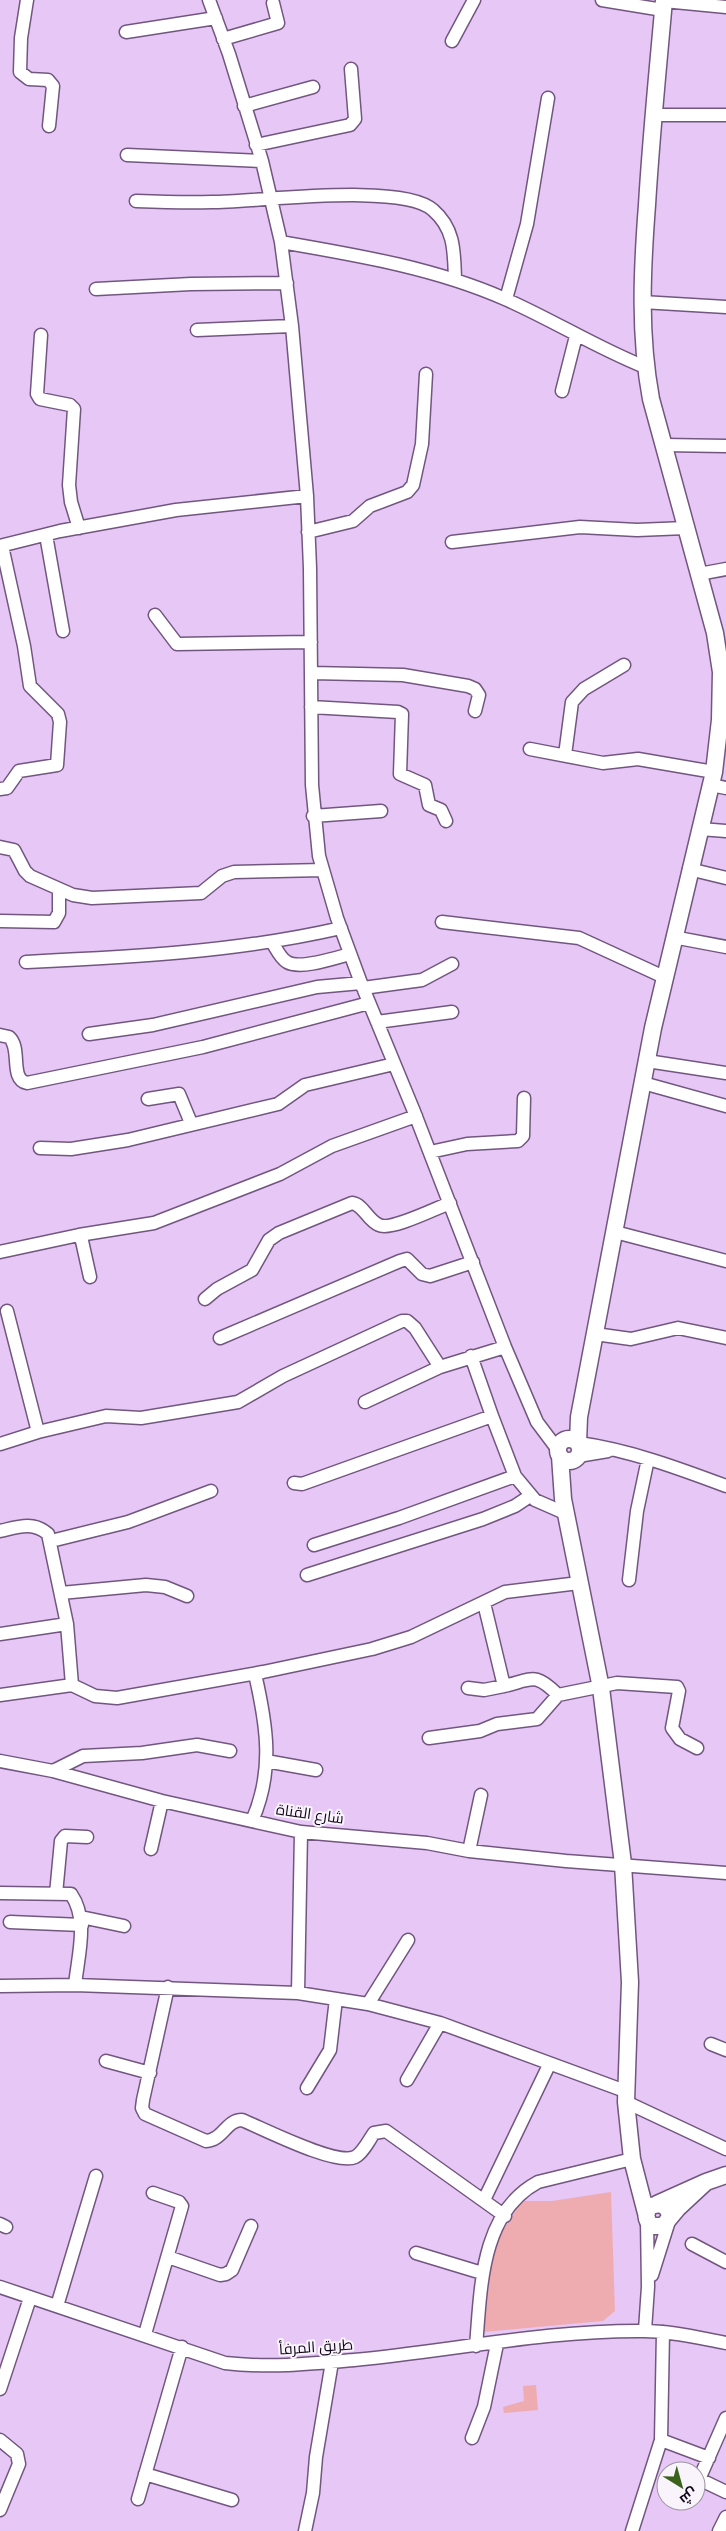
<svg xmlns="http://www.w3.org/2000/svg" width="726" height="2531" font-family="'Nunito Sans',Cairo,sans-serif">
<rect width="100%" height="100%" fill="#e6c7f6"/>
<!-- green -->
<path fill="#eeacb1" d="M611,2192L615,2311L603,2321L484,2332L493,2246L522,2201H552Z
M536,2385L538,2410L504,2413L503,2407L524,2401L523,2386Z"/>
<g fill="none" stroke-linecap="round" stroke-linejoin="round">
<defs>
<path id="minor" d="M27,0L21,38L20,72L29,79L48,80L53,86L49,126
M209,0L229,54L262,161L281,242L292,326L307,496L310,568L312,785L319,856L337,918L361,983L413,1109L505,1347L537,1422L558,1450
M602,0L663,10
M664,1L726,7
M126,32L216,18
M223,39L278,23L273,3
M452,41L474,0
M244,106L313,87
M654,115H726
M256,145L350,125L355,119L351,69
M127,155L262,161
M136,201C161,202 186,203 212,202C256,202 403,182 433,210C455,229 454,252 455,279
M281,242C356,255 435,268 505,299C553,320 597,348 645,367
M96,289L191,284L287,283
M506,299L527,224L548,98
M642,302L726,307
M197,330L292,326
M41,335L37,394L40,399L70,405L74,409L69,485L71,502L79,528
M562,391L576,336
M664,445L726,446
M308,532L353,521L370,506L407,492L413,485L422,444L426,374
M46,535L63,631
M452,542L580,527L637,530L686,528
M0,546L60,531L176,510L307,496
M699,574L726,569
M155,615L177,644L311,642
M312,673L403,675L468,686L475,689L479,695L475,711
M311,707L398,712L402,714L400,774L425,785L429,805L441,810L446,821
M530,749L603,763L638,759L714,772
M565,755L572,702L584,689L624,665
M711,785L726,788
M0,789L7,788L19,771L57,765L60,722L58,714L30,686L24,646L2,546
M313,816L381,811
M700,829L726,831
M0,847L14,850L25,871L30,876L73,895L92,898L201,893L222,876L234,872L323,870
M689,869L726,878
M0,921L54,922L59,913V889
M442,922L579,938L664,977
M673,937L726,947
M272,942C276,948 280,958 287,962C300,970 335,958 350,954
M26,962C131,957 237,952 341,928
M363,988L422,980L452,964
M377,1022L452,1012
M89,1034L153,1025L317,987L361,983
M0,1035L9,1037C22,1048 9,1079 27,1083L203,1047L369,1003
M647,1061L726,1073
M643,1083L726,1106
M148,1099L179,1094L191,1123
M40,1148L71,1149L128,1140L278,1104L305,1085L394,1064
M430,1152L467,1144L518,1141L523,1136L524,1098
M615,1232L726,1261
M79,1235L154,1223L280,1174L332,1146L416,1116
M0,1252L79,1235L82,1241L90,1277
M205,1299L217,1289L252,1270L269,1240L279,1233L352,1203C364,1205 367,1220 379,1225C391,1231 436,1208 450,1203
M7,1311L38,1432L106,1416L141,1418L238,1402L283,1376L402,1321H407L415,1328L440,1367L505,1347
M595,1334L631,1339L678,1328L726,1338
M220,1338L400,1261L407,1259L422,1274L430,1276L473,1262
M365,1402L440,1367
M579,1443C629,1450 678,1468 726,1486
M0,1444L38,1432
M578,1456L608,1451
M515,1476L535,1500L567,1514
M294,1483L302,1484L492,1416L471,1356
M0,1531C18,1527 33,1521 48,1534L67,1624L72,1685L0,1695
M51,1541L128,1522L211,1491
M314,1545L399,1518L515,1476L492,1416
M307,1575L483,1519L515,1506L530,1496
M629,1580L637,1511L648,1459
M61,1593L146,1585L165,1587L187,1596
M484,1603L504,1686C533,1679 535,1672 558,1695
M0,1634L67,1624
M72,1685L95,1696L117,1698L263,1672L372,1649L411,1637L505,1592L579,1583
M468,1688L484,1690L504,1686
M429,1738L480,1731L497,1724L537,1719L558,1695L617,1683L677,1687L679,1691L672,1728L680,1739L697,1748
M0,1761L53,1771L162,1801L301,1832L427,1843L469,1851L566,1861L726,1873
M266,1761L316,1770
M53,1771L83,1756L142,1753L197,1745L230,1751
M252,1821C274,1771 267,1726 255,1674
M151,1849L162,1801
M469,1851L481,1795
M0,1893L71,1894C89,1920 78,1955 75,1985
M56,1894L61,1841L65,1836L87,1837
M81,1917L124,1926
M10,1922L82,1925
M0,1986L75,1985L298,1993L368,2004L440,2023L625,2091
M168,1987L143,2100L142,2108L145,2114L206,2141C223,2140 226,2120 242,2120C264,2129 336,2166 355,2157C363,2153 369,2140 374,2133L386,2131L505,2216
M298,1993L301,1832
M368,2004L408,1940
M711,2044L726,2050
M106,2061L150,2073
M407,2080L440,2023
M307,2088L330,2050L336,1999
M626,2102L726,2149
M484,2200L549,2065
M0,2224L6,2227
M692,2244L726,2262
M416,2253L482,2273
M168,2257L220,2275L226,2274L232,2270L251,2226
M652,2275L669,2221
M0,2287L225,2363C269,2368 310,2364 354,2360C450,2351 547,2330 644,2331C671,2331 699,2338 726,2343
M57,2306L96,2176
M645,2330L648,2287L647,2220
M145,2334L182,2206L179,2202L153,2193
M476,2346C481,2289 480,2213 538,2182L632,2159
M0,2389L30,2298
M726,2418L700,2477L701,2480L726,2492
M472,2438L484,2407L497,2344
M0,2440L17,2454L19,2464L0,2510
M661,2440L709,2458
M145,2474L232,2500
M138,2499L182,2347
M305,2531L313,2493L316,2457L332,2362
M632,2531L661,2440L663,2332
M719,2531L726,2517"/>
<path id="major" d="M558 1450a11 11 0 1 1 22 0a11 11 0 1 1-22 0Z
M578,1443L579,1417L653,1028L714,772L720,720L721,672L715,633L651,399C639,335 642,270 647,205C651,137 658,68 664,0
M560,1456L563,1499L601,1688L623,1864L630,1982L626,2102L632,2159L646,2213
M657,2204L706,2182L726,2175
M670,2217L668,2209L661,2204L650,2206C645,2213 645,2220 652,2226H663L678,2208L706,2182"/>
</defs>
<!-- minor casing -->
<use href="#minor" stroke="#72567f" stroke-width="15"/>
<!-- major casing -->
<use href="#major" stroke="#72567f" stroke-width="19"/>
<!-- minor -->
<use href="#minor" stroke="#fff" stroke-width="12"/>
<!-- major -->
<use href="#major" stroke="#fff" stroke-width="16"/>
</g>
<g text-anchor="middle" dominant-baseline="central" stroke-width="4" stroke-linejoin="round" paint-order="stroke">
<!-- street labels -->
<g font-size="15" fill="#110716" stroke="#f9f3fc">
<text transform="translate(310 1814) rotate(8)">شارع القناة</text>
<text transform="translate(316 2347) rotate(-4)">طريق المرفأ</text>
</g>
</g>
<!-- north arrow -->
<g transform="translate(681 2486) rotate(143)"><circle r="24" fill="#f9f3fc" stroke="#9c95a0"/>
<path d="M0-4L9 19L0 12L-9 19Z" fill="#3b621d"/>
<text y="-8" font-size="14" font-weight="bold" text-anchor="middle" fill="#110716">ش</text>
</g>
</svg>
